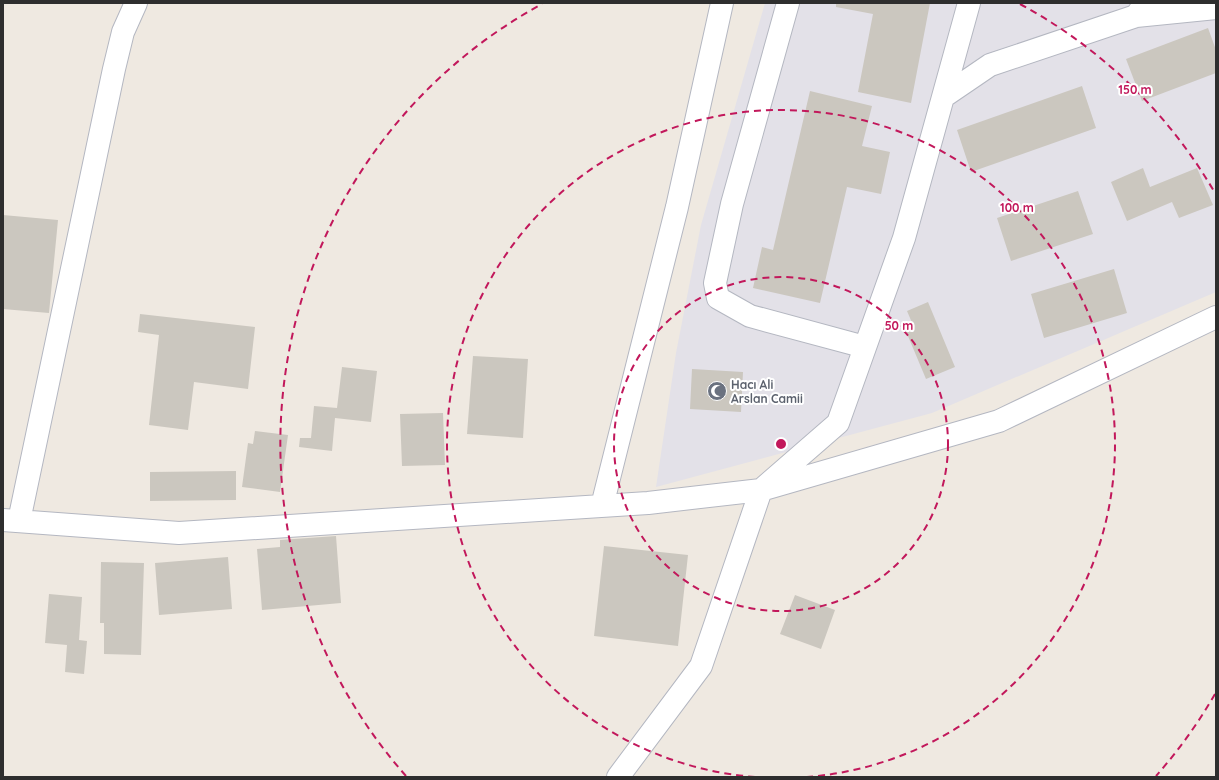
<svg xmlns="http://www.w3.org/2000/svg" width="1219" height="780" font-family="Quicksand,sans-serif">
<rect width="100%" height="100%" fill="#efe9e1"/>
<!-- industrial -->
<path fill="#e3e1e8" d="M765,3H1216V292L932,413L656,487L676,353L701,225Z"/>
<!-- building -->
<path fill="#cbc7bf" d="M836,3H930L911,103L858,92L873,14L836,7Z
M1208,28L1216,50V73L1142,101L1126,59Z
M1082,86L1096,128L971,172L957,130Z
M810,91L872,106L862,146L890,152L881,194L847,187L820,303L753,288L762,247L773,250Z
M1143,168L1150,187L1197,168L1213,205L1179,218L1172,202L1127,221L1111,182Z
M1078,191L1093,234L1011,261L997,218Z
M3,215L58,220L49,313L3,309Z
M1114,269L1127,313L1044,338L1031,294Z
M928,302L955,367L926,379L905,329L913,325L907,311Z
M140,314L255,327L248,389L194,382L188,430L149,425L159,335L138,332Z
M473,356L528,359L523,438L467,434Z
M342,367L377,371L371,422L335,418L332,451L299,447L300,438H311L314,406L337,408Z
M692,369L743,372L741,412L690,409Z
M443,413L445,465L402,466L400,414Z
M255,431L288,435L280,492L242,487L248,443L253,444Z
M236,471V500L150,501V472Z
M336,536L341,603L262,610L257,549L280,547V540Z
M604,546L688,555L678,646L594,636Z
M228,557L232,609L159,615L155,563Z
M101,562L144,563L141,655L104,654V623H100Z
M49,594L82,597L79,640L87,641L84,674L65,672L67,645L45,643Z
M795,595L835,610L821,649L780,634Z"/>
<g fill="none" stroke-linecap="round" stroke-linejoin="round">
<defs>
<path id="minor" d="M788,3L732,204L715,283L718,298L750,316L865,347
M1136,16L1216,8
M943,97L990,65L1136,16L1145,3
M602,506L677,207L722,3
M3,520L179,533L648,503L761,490L999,421L1216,317
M19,521L114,69L123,32L136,3
M618,777L701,666L761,490L838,423L904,238L969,3"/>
</defs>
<!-- minor casing -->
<use href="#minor" stroke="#b4b7c1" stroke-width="24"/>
<!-- minor -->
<use href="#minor" stroke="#fff" stroke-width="22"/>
</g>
<!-- distance rings -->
<g fill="none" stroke="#c2185b" stroke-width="2" stroke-dasharray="7 5">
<circle cx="781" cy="444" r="167"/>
<path d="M755 777A334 334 0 1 1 807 777"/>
<path d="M1215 694A501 501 0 0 1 1156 776M406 776A501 501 0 0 1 542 4M1020 4A501 501 0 0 1 1215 193"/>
</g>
<!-- icons -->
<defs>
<symbol id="mosque-disc" viewBox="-11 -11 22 22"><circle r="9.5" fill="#6b7280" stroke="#fff"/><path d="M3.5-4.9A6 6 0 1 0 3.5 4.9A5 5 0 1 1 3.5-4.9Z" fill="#fff"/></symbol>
</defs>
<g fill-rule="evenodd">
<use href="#mosque-disc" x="706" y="380" width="22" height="22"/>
</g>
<g text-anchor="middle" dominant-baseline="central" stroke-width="4" stroke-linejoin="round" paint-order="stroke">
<!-- worship labels -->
<g font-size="12" font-weight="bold" fill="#5b616d" stroke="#fff" text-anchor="start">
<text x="731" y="384">Hacı Ali<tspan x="731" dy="14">Arslan Camii</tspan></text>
</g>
</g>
<circle cx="781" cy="444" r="6" fill="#c2185b" stroke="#fff" stroke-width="2"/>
<g font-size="12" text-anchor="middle" font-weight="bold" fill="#c2185b" stroke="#fff" stroke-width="4" stroke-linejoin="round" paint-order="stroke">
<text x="1135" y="94">150 m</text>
<text x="1017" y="212">100 m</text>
<text x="899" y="330">50 m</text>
</g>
<!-- border -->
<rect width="1219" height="780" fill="none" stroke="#2e2e2e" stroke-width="8"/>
</svg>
